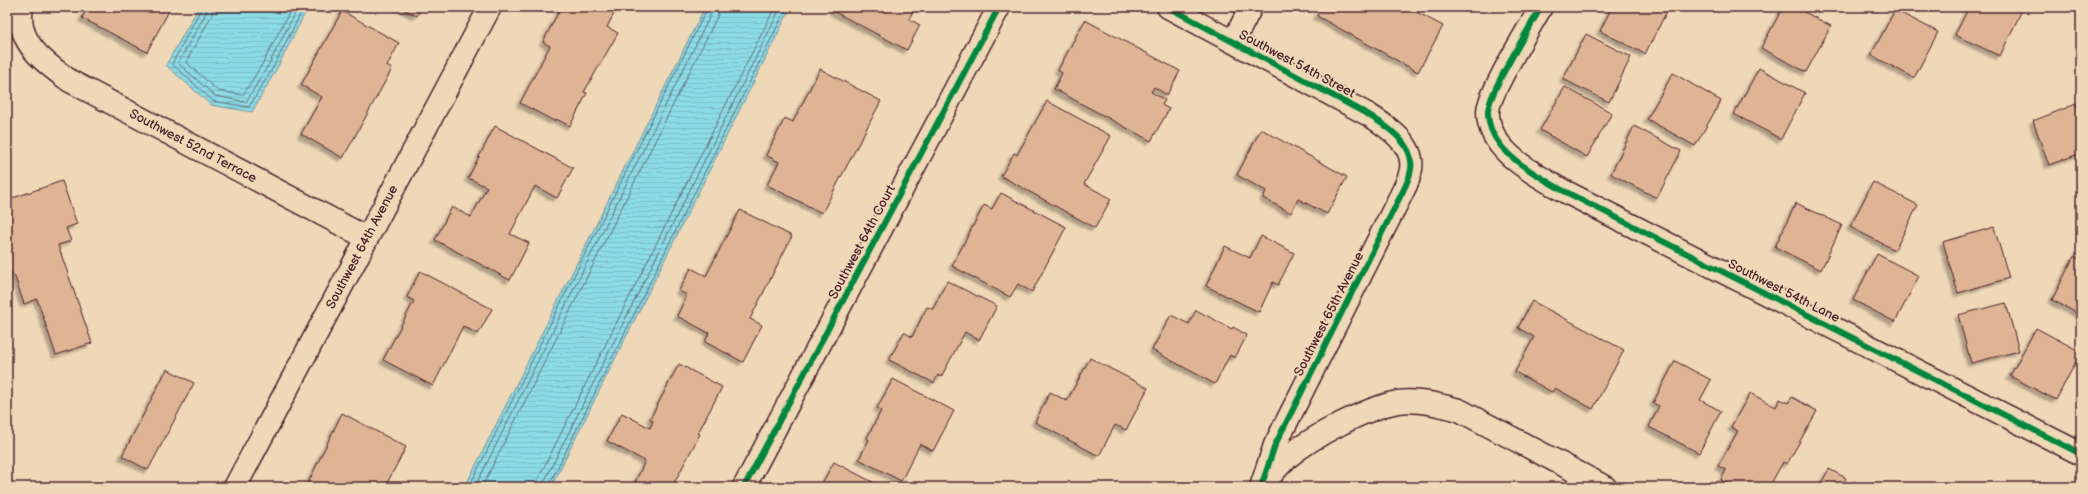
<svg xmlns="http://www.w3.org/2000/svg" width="2088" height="494" font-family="'Balsamiq Sans',sans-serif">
<defs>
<pattern id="water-rules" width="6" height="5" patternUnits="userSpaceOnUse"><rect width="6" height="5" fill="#8cdce7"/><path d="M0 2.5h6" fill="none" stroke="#7abcc6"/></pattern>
<filter id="shadow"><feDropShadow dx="-3.5" dy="3.5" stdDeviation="1" flood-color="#0004"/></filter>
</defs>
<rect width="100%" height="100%" fill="#eed8b7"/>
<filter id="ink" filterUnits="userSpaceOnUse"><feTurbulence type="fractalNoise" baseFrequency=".025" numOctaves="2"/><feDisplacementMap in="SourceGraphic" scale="8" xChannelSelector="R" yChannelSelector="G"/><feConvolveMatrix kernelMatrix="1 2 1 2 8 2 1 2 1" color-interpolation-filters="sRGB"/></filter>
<g filter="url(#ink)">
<!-- water -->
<path fill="url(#water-rules)" stroke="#72909c" d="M199,7H308L277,68L252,112L211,105L166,65Z
M705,7H791L551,487H465Z"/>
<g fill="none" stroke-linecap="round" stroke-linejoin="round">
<!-- shore -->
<path stroke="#646b76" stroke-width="1" d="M202,7L172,64L213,101L249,107L274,66L304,7
M207,7L206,13L178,63L215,96L246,102L269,64L298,7
M213,7L212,15L186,62L218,91L243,95L264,61L292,7
M469,487L708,7
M475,487L712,12L713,7
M482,487L718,15L719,7
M537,487L538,479L775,7
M543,487L544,482L781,7
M548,487L787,7"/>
</g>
<!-- building -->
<path fill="#dfb495" stroke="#4a1f2b" filter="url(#shadow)" d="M88,7H171L147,52L82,18Z
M399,7H421L417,16Z
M561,7L617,8L607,27L618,33L584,92L587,93L570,126L556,119L554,121L520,103L550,46L543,42Z
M835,7H915L909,19L920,25L907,50L833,11Z
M1322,7H1407L1443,26L1418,72L1317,16Z
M1612,7H1659L1667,11L1645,54L1600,31Z
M1783,7H1795L1831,26L1806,72L1761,48Z
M1969,7L2023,8L2000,56L1955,35Z
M1895,10L1938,32L1914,78L1871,55Z
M342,11L399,43L387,66L392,69L343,158L301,134L322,97L301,85Z
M1085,20L1180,71L1167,95L1154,87L1151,92L1165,100L1162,105L1169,109L1151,141L1054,89L1062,73L1058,70Z
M1586,34L1631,57L1609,102L1563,79Z
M1759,68L1805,93L1781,139L1734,114Z
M820,69L881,101L822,213L767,185L779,162L766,155L785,118L793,122Z
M1673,73L1721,101L1695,146L1647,119Z
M1565,87L1612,113L1587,157L1540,130Z
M1047,101L1111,136L1084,184L1111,199L1095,228L1001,176L1014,153L1017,155Z
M2076,104L2081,117V153L2049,165L2033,121Z
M495,126L573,168L557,198L535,186L510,234L529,243L510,280L435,240L452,207L471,217L487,187L468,178Z
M1634,126L1681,151L1657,198L1611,174Z
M1261,129L1347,177L1327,214L1298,199L1291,213L1263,198L1266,191L1237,175Z
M62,181L77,224L66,228L71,241L58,245L92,343L56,355L37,299L24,304L15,277L7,268V200Z
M1873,182L1918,205L1895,250L1850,227Z
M1001,193L1066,227L1032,292L1018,284L1010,297L952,266L984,205L992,209Z
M1796,203L1842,225L1821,270L1775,247Z
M740,210L792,236L750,319L762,325L743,362L705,342L709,333L677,316L687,295L679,291L691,268L706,276Z
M1994,227L2009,278L1958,293L1943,242Z
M1261,236L1294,253L1278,285L1273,282L1259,312L1206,286L1225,246L1250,258Z
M1877,254L1919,276L1895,322L1853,300Z
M2074,256L2081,260V315L2052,300Z
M420,271L492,309L478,334L463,326L433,386L383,360L414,301L407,297Z
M947,281L997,306L979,340L965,332L941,377L938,375L934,383L889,360L904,332L912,337L927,307L933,309Z
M1532,301L1624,350L1593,409L1555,388L1552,392L1515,372L1534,337L1518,328Z
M2006,303L2019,351L1971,363L1958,315Z
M1196,310L1232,329L1233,327L1247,335L1235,358L1230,355L1215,384L1152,350L1171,315L1189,324Z
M2036,328L2081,352L2056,400L2010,376Z
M1090,358L1148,388L1126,430L1115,425L1099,456L1035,422L1050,392L1067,401Z
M1675,361L1711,380L1700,400L1721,411L1699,453L1649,427L1659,406L1653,403Z
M679,364L722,387L698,433L700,434L672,487H633L645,461L607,441L622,413L650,428L653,421L650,419Z
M167,369L194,383L148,470L122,456Z
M893,379L954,411L933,451L920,444L901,481L859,459L869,440L867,438L881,411L877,408Z
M1750,393L1776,407L1780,399L1788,403L1792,397L1817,411L1787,464L1783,462L1769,487H1734L1721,480L1726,470L1718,466L1738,431L1731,427Z
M342,413L406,447L385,487H306Z
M834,462L882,487H820Z
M1829,469L1846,478L1842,487H1819Z
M1854,481L1864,487H1851Z"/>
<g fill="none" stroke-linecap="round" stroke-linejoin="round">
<defs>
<path id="minor" d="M22,7C15,42 45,63 70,81L367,238
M1168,7L1369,115C1386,126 1415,144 1411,169C1410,178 1405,187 1401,195L1275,445L1261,487
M1541,7C1530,27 1489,92 1488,111C1487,150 1533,173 1562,190L2081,454
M1233,42L1251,7
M1267,479C1274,472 1281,463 1288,457C1313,436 1366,408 1398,402C1418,399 1440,405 1459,410L1605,487
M235,487L490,7
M744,487L999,7"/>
</defs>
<!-- minor casing -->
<use href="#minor" stroke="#4a1f2b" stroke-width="25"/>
<!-- minor -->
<use href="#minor" stroke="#eed8b7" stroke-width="22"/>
<defs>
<path id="cycleway" d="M1168,7L1369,115C1386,126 1415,144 1411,169C1410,178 1405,187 1401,195L1275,445L1261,487
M1541,7C1530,27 1489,92 1488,111C1487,150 1533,173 1562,190L2081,454
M744,487L999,7"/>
</defs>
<!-- cycleway casing -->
<use href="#cycleway" stroke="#eed8b7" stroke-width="8"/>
<!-- cycleway -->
<use href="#cycleway" stroke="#00873e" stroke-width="6"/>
</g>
</g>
<g text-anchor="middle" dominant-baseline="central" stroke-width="4" stroke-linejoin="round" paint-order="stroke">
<!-- street labels -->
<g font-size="13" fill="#4a1f2b" stroke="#eed8b7">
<text transform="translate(1297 64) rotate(28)">Southwest 54th Street</text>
<text transform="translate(193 146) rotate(28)">Southwest 52nd Terrace</text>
<text transform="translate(862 242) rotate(-62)">Southwest 64th Court</text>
<text transform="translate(362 247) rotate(-62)">Southwest 64th Avenue</text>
<text transform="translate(1784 291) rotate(27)">Southwest 54th Lane</text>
<text transform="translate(1329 314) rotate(-63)">Southwest 65th Avenue</text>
</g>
</g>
<!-- margin -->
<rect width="2088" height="494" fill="none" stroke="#eed8b7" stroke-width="24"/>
<rect x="12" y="12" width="2064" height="470" fill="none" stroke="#4a1f2b" stroke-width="1.5" filter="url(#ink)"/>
</svg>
